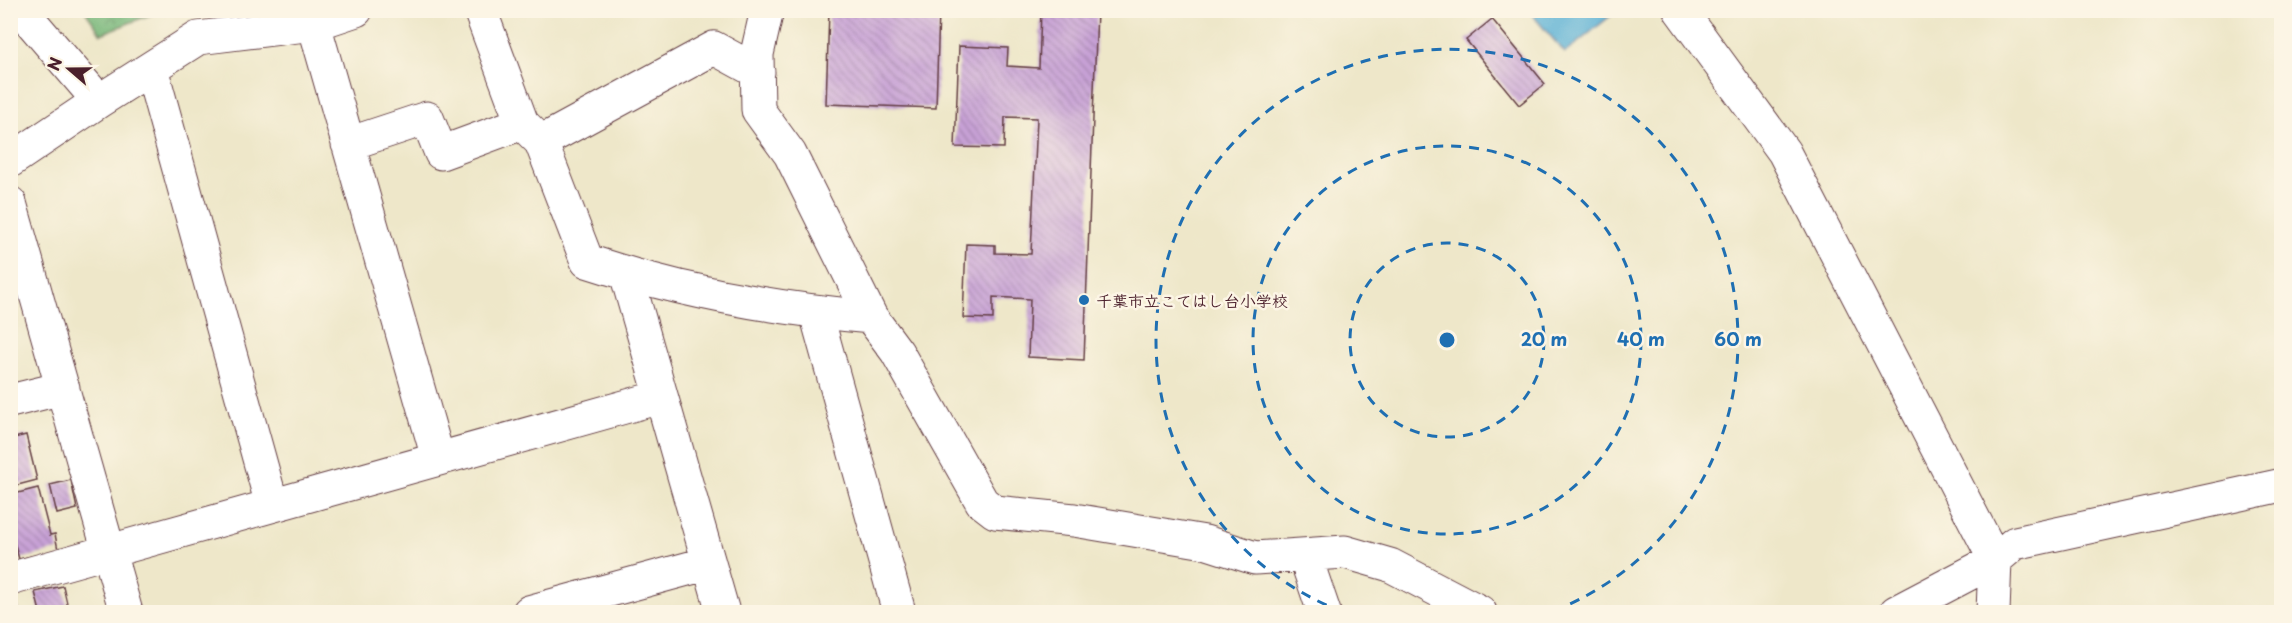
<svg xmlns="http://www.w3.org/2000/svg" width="2292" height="623" font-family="'Playpen Sans','Klee One',sans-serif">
<defs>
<pattern id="forest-crowns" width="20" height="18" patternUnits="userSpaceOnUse" patternTransform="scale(1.5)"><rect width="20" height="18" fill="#74b577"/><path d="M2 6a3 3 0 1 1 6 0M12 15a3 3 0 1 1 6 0" fill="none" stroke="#619362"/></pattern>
<pattern id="building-back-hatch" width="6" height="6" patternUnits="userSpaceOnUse" patternTransform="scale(1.5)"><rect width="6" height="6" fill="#c7a1d6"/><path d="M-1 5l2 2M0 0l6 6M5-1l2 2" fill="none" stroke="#a483ae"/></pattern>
</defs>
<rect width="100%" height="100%" fill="#fcf5e5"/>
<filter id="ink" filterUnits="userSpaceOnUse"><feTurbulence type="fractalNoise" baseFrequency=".0167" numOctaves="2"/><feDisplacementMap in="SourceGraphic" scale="12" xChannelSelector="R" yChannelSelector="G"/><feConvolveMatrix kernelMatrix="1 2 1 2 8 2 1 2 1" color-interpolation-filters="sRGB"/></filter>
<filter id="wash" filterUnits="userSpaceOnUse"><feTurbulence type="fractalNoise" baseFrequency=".008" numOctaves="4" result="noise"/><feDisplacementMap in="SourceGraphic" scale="24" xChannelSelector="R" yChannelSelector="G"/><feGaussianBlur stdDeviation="1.35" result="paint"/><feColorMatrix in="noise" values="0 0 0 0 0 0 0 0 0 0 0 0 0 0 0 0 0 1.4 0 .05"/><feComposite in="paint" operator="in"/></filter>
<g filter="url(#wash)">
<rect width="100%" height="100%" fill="#eee7c9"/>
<!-- forest -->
<path fill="url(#forest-crowns)" stroke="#5f6a51" stroke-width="1.5" d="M85,11H160L101,34Z"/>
<!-- water -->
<path fill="#58b0d5" stroke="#516880" stroke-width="1.5" d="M1612,11L1614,13L1565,53L1529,11Z"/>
<g id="blocks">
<!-- building -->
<path fill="url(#building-back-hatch)" d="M829,10H939L936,108L826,104Z
M1041,10H1097L1084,360L1028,357L1030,299L993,297V319L963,318L966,244L995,245V253L1031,254L1037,118L1005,117L1004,148L955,147L959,46L1008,48L1007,66L1039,68Z
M1492,19L1545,84L1519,105L1466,40Z
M26,435L37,480L10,487V439Z
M71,480L77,509L57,514L50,485Z
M38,488L50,535L55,534L58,550L19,559L10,527V495Z
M63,586L69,612H40L35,592Z
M14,592L19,612H10V593Z"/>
</g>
</g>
<g filter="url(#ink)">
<use href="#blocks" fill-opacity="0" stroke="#633d43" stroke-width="1.5"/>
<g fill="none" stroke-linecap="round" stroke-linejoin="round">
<defs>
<path id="minor" d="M21,10L99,101
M480,10L522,123L541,142L587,261C679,291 775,309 871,317
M767,10L757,54L758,110L790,154L871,317L897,352L982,502L995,512L1074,520L1205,542L1255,558L1345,552L1390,565L1480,612
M1680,10L1784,152L1995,560L1993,612
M314,24L438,458
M151,68L272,505
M541,142L714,48L758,72
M348,144L427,118L441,153L522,123
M10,161L99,101L198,38L314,24L356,10
M10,203L126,612
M626,273L723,612
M816,313L899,612
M10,401L63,388
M1305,556L1324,612
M10,579L660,397
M529,612L709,563
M1896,612L1995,560L2015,543L2282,485"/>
</defs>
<!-- minor casing -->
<use href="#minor" stroke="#633d43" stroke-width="35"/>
<!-- path -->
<path stroke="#633d43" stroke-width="4" stroke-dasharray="1.5 4.5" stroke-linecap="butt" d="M685,10L700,19"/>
<!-- minor -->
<use href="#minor" stroke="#fff" stroke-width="33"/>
</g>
</g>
<!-- distance rings -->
<g fill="none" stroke="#1f6fb2" stroke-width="3" stroke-dasharray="10 8">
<circle cx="1447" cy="340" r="97"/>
<circle cx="1447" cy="340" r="194"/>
<path d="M1343 612A291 291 0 1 1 1551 612"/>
</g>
<!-- markers -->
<circle fill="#1f6fb2" stroke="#fcf5e5" stroke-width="2" cx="1084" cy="300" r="6"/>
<g text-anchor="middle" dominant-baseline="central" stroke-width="5" stroke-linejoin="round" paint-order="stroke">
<!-- poi labels -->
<g font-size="16" font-weight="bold" fill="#4a1f2b" stroke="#fcf5e5" text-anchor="start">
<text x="1096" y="300">千葉市立こてはし台小学校</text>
</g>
</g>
<circle cx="1447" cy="340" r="9" fill="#1f6fb2" stroke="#fcf5e5" stroke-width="3"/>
<g font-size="18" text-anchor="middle" font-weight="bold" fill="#1f6fb2" stroke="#fcf5e5" stroke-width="5" stroke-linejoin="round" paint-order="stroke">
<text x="1544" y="346">20 m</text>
<text x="1641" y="346">40 m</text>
<text x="1738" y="346">60 m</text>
</g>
<!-- margin -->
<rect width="2292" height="623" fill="none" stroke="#fcf5e5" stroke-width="36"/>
<!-- north arrow -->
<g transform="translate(69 69) rotate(290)" stroke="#fcf5e5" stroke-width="4.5" paint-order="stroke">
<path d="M0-4.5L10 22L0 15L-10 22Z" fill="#4a1f2b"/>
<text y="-9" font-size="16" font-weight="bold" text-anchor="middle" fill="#4a1f2b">N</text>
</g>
</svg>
